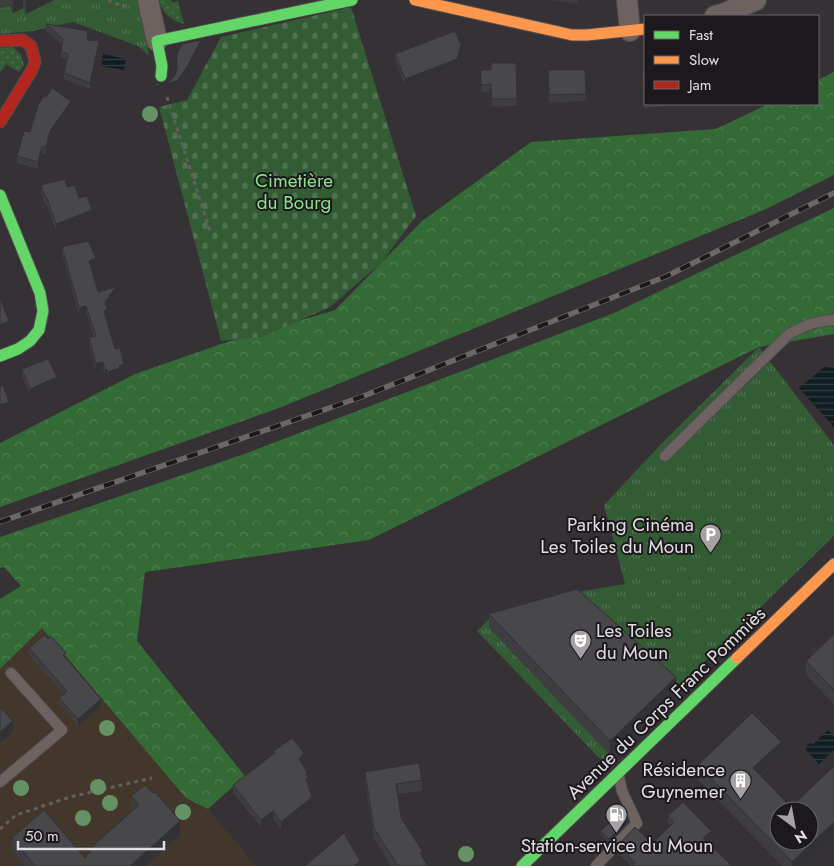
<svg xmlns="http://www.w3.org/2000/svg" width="834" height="866" font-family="Jost,sans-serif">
<defs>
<pattern id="grass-dots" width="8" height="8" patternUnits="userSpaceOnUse" patternTransform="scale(1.25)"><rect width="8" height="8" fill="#335b34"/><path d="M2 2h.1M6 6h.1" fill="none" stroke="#507251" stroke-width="1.8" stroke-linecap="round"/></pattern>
<pattern id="forest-crowns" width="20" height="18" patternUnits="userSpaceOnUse" patternTransform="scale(1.25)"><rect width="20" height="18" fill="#336a36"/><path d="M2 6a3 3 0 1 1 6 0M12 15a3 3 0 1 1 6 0" fill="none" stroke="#507f53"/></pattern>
<pattern id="cemetery-stones" width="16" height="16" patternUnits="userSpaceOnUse" patternTransform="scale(1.25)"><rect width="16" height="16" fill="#335b34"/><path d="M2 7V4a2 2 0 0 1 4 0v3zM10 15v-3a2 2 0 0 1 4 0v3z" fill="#507251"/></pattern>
<pattern id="park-tufts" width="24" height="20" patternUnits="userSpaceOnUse" patternTransform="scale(1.25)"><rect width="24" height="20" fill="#335b34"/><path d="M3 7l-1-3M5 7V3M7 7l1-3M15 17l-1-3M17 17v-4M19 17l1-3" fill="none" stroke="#507251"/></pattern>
<pattern id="water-rules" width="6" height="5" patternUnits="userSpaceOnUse" patternTransform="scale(1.25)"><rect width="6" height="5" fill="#101d23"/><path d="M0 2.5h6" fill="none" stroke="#323d43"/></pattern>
</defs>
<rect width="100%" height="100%" fill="#353135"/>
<!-- commercial -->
<path fill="#43362b" d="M42,628L186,797L208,809L256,866H0V669Z"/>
<!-- grass -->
<path fill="url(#grass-dots)" d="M159,0H171L172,3L178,1L184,24C171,20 163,14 159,0Z
M13,47L21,55L24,65L19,72L6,64L0,73V48Z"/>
<!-- forest -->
<path fill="url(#forest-crowns)" d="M834,72V175L764,210L279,408L0,507V443L135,374L221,344L335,310L422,221L531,142L716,129L768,104H818V80Z
M834,208V334L759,347L369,540L145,572L137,641L245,776L208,809L186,798L42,628L0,669V599L21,586L4,567L0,568V537L247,453L614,313Z"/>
<!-- cemetery -->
<path fill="url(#cemetery-stones)" d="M351,7L416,216L382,262L330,307L262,337L221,341L159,107L187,100L221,37Z"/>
<!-- park -->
<path fill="url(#park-tufts)" d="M0,0H139L149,56L138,46L73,22L33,31L0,34Z
M759,347L834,445V536L602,761L477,631L490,618L583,591L625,584L604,505L664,441Z"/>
<!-- water -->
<path fill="url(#water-rules)" d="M103,54L126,59L124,70L101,66Z
M824,367L834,368V427L799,388Z
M828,730L834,736V750L819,764L806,750L807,745L811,743L813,744Z"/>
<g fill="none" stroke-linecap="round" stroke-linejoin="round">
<defs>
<path id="lane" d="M665,456L789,334C805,325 816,321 834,320
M0,782L62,730L11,673
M596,866L637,823L622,791L619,777"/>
<path id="street" d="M148,0L157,41
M627,0L630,31
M715,16L725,13L756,0"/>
<path id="fast" d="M161,76L162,66L157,41L352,0
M0,195L40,293L43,311L39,330L30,341L18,349L0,356
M522,866L737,658"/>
<path id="slow" d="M415,0L572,35H587L645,29
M737,658L834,564"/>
<path id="jam" d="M0,41L23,40L31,46L35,62L32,70L0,122"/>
</defs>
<!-- lane casing -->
<use href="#lane" stroke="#504d50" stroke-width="12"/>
<!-- street casing -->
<use href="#street" stroke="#504d50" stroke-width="22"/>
<!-- fast casing -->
<use href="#fast" stroke="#504d50" stroke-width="13"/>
<!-- slow casing -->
<use href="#slow" stroke="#504d50" stroke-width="13"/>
<!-- jam casing -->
<use href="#jam" stroke="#504d50" stroke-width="13"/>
<!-- path -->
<path stroke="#655e5d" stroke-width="3" stroke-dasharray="4 4" stroke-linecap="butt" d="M108,0L120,5L129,6
M167,97L211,234
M0,829L16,815L70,797L152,778"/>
<!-- lane -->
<use href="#lane" stroke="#6e6260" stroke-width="10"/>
<!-- street -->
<use href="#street" stroke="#6e6260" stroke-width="20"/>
<!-- fast -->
<use href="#fast" stroke="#63d668" stroke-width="11"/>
<!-- slow -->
<use href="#slow" stroke="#ff974d" stroke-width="11"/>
<!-- jam -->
<use href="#jam" stroke="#b3261e" stroke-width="11"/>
<defs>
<path id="rail" d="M0,522L361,397L667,276L834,193"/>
</defs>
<!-- rail casing -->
<use href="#rail" stroke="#6c6666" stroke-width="5.5"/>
<!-- rail -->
<use href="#rail" stroke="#1c191c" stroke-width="4" stroke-dasharray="11" stroke-linecap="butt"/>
</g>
<!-- trees -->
<g fill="#649265">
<circle cx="150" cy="114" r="8"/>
<circle cx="107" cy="728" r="8"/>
<circle cx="98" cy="787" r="8"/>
<circle cx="21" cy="788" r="8"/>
<circle cx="110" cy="803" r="8"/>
<circle cx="183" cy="812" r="8"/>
<circle cx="83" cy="818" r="8"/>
<circle cx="466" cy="854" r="8"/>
</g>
<!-- wall -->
<path fill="#3e3d40" d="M0,0H54L26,14L23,8L13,13L10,7L0,8Z
M552,0H578V4Z
M46,24L88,38V40L99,48L90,89L64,79V73L67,60L61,58V52L62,45L46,31Z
M461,52L457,66L405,85L395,60V54Z
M516,63L517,106L492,107L491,92H481V70H491Z
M548,70H585L586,101L549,103Z
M642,72H645V104H682V105L644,108Z
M71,108L50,138L46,154H42L38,169L17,163V156L30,132Z
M41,185L67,187L79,198L92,217L56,231L47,205H45L41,193Z
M62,247L96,265L91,267L98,292L116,294L107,307V317H106L115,349L124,371L120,373V375L108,379L107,376L105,377L103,369L96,370L89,345V338L94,337L86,313L79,315L62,254Z
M22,369L57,384L30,396L22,376Z
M489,614L676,691L610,755L489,628Z
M834,634V704L806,675V661Z
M29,648L66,659L101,706L78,726L59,705V698L63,694L29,655Z
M274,751L304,761L302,763L307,774L308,784L312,804L281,830L273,818L261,827L233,793V785L274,753Z
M781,756L761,776L791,807L834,766V756V836L803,866H782L698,780V765Z
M365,772L422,780V791L398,794L401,818L428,866H391L374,839L365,782Z
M131,796L180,835L146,866H24L12,852V838L85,858L132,811L131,810Z
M668,816L711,839L707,842L732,866H631L618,853V845L652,844L670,826L668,824Z
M626,825L609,843L601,835V831Z"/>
<!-- shaded-wall -->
<path fill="#323234" d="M13,0H23V8L13,13Z
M26,0H54L26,14Z
M201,40V48L187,74L177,89L156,93V86L177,81Z
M99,41V48L90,89V83Z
M461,45V52L457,66L405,85V79Z
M71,101V108L50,138L46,154V147L50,131Z
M42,147V154L38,169V162Z
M92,210V217L56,231V224Z
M96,258V265L89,268V261Z
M116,287V294L105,309V302Z
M86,306V313L79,315V308Z
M107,310V317L104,318V311Z
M9,321V328L0,332V325Z
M103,362V369L96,370V363Z
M124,364V371L120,373V375L108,379V372L119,366Z
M107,369V376L105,377V370Z
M57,377V384L30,396V389Z
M9,402V409L0,412V405Z
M676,677V691L610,755V741Z
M101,699V706L78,726V719Z
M13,721V731L0,743V732Z
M781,742V756L753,782V768Z
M304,753V761L299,766V759Z
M312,797V804L281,830V822Z
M273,811V818L261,827V820Z
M180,821V835L146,866H130Z
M626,821V825L609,843V839Z
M834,822V836L803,866H792V862Z
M711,831V839L703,845V838Z
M360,861V866H354Z"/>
<!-- building -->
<path fill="#48474a" stroke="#323234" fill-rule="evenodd" d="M46,24L88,31L87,40L99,41L90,83L64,73L68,54L61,52L63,39Z
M455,31L461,45L457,59L405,79L395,54Z
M201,40L187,67L177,81L156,86L155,82L160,84L167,83L174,77L177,70V53L182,44Z
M491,63H516L517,99H492L491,84L481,85V70H491Z
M548,70H585L586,94L549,95Z
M642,72H645V101H644Z
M52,88L71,101L50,131L46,147H42L38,162L17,156L24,131L30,132L38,105L44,96L46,97Z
M65,179L67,187L75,185L79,198L87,196L92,210L56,224L47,198L45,197L41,185Z
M88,241L96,258L89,261L98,292L116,287L105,302L107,310L104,311L115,349L120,348L124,364L119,366L120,368L108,372L107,369L105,370L103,362L96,363L89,338L96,336L86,306L79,308L62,247Z
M0,298L9,321L0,325Z
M48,359L57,377L30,389L22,369Z
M3,385L9,402L0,405V387Z
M577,589L676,677L610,741L489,614Z
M834,634V690L806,661Z
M44,635L48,639L51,636L66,653L63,655L101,699L78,719L59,698L67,691L29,648Z
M0,707L13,721L0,732Z
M752,713L781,742L753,768L791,807L834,766V822L792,862L698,765ZM779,811H809V841H779Z
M292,738L304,753L299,759L307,772L306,773L308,777L306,779L312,797L281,822L273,811L261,820L233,785L275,753L274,751Z
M419,763L422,780L396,784L401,818L423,852L420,853L428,866H398L374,828L365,772Z
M145,785L153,793L155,792L180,821L130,866H35L12,838L44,810L85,858L96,843L139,805L131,796Z
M683,802L711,831L703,838L732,866H632L635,863L618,845L635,827L652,844L674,822L668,816Z
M618,814L626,821L609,839L601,831Z
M344,833L360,861L354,866H305Z"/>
<!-- icons -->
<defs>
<symbol id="parking-pin" viewBox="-11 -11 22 30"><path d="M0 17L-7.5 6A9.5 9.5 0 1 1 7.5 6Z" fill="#a5a1a5" stroke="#1c191c"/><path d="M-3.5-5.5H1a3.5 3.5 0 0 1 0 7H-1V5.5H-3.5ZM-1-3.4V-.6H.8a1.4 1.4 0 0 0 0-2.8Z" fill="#fff"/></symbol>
<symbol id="theatre-pin" viewBox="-11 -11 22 30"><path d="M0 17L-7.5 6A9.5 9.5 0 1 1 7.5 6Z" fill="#a5a1a5" stroke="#1c191c"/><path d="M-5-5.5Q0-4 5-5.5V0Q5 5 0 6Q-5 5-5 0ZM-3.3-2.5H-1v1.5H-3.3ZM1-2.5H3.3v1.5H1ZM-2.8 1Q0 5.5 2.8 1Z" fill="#fff"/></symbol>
<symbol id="building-pin" viewBox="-11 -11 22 30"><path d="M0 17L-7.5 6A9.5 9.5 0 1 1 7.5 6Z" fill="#a5a1a5" stroke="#1c191c"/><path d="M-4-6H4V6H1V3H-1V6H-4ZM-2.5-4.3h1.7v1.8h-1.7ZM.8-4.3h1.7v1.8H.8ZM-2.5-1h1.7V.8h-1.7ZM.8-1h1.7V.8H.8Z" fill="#fff"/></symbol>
<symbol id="fuel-pin" viewBox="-11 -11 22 30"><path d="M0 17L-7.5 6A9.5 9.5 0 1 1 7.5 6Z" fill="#a5a1a5" stroke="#1c191c"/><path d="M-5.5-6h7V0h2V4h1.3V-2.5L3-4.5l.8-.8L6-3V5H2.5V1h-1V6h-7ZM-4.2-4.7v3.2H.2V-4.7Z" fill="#fff"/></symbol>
</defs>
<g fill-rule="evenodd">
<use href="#parking-pin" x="698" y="522" width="25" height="34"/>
<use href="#theatre-pin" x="568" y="628" width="25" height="34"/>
<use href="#building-pin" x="728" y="768" width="25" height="34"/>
<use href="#fuel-pin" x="604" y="802" width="25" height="34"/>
</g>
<g text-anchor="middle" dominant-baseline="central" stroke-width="4" stroke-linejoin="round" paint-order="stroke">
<!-- park labels -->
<g font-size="19" fill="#8be28d" stroke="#1c191c">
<text x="294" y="180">Cimetière<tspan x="294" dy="22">du Bourg</tspan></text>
</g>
<!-- poi labels -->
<g font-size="19" fill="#e2dde2" stroke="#1c191c" text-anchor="end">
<text x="694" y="524">Parking Cinéma<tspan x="694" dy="22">Les Toiles du Moun</tspan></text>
<text x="596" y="630" text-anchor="start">Les Toiles<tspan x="596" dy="22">du Moun</tspan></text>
<text x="725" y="769">Résidence<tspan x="725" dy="22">Guynemer</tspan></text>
<text x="617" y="845" text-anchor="middle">Station-service du Moun</text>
</g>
<!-- street labels -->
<g font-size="19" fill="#e2dde2" stroke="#1c191c">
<text transform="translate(666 703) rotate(-44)">Avenue du Corps Franc Pommiès</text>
</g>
</g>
<!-- legend -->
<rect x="644" y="15" width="175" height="90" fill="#1c191c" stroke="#6b676b"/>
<rect x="654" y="31" width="25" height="8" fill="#63d668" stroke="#6b676b"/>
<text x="689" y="40" font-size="15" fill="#e2dde2">Fast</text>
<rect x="654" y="56" width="25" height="8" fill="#ff974d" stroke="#6b676b"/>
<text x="689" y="65" font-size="15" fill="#e2dde2">Slow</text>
<rect x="654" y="81" width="25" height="8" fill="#b3261e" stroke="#6b676b"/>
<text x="689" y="90" font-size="15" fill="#e2dde2">Jam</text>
<!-- north arrow -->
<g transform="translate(794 826) rotate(148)"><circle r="24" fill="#1c191c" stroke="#6b676b"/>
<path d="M0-4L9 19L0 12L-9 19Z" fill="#a5a1a5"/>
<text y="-8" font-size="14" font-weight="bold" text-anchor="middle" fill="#e2dde2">N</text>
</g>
<!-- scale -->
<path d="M18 841v8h146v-8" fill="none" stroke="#e2dde2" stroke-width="2.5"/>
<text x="25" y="841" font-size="15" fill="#e2dde2" stroke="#1c191c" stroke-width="4" paint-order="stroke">50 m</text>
</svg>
